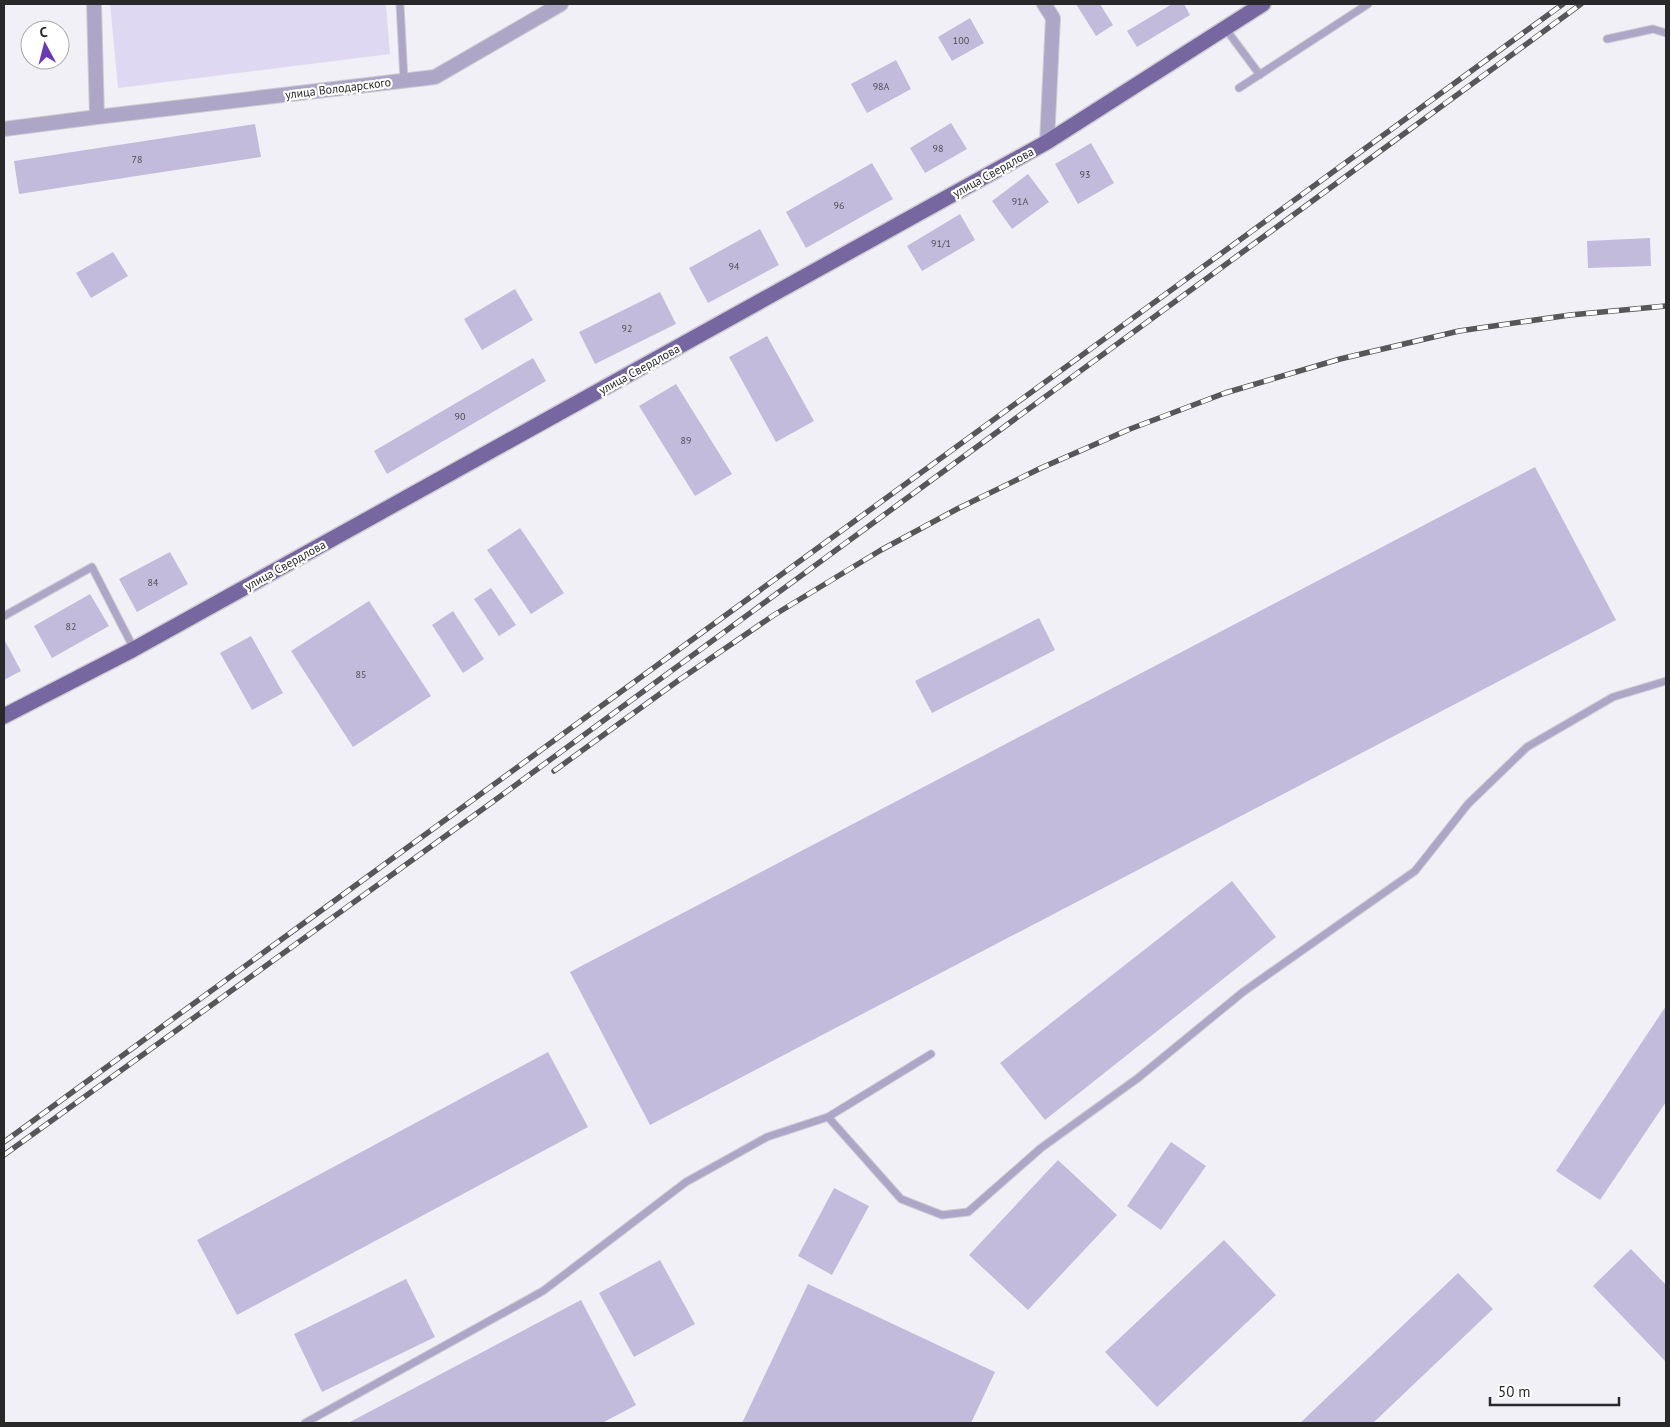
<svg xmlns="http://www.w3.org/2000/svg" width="1670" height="1427" font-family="'PT Sans',sans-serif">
<rect width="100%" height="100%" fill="#f2f0f7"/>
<!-- green -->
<path fill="#ded8f2" d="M110,4H386L390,54L118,88Z"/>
<!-- building -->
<path fill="#c2bbdb" d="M1076,4H1100L1113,25L1096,36Z
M1172,4H1184L1190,15L1137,47L1127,31Z
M970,18L984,43L952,61L938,37Z
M896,60L911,89L867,113L851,84Z
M951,123L967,149L925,173L910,148Z
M255,124L261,157L19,194L14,161Z
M1091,143L1114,183L1078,204L1055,164Z
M872,163L893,199L806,248L786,212Z
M1028,174L1049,202L1012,229L992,201Z
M960,214L975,240L922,271L907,246Z
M760,229L779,265L708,303L689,268Z
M1650,238L1651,266L1588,268L1587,241Z
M113,252L128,276L91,298L76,273Z
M515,289L533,320L482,350L464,319Z
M660,292L676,324L595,364L579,332Z
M767,336L814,421L776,442L729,357Z
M533,358L546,381L387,474L374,451Z
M676,384L732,474L695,496L639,406Z
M1535,467L1616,620L650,1125L570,972Z
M520,528L564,593L531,614L487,550Z
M170,552L188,584L137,612L119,579Z
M491,588L516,625L499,636L474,599Z
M90,594L109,626L52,658L34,626Z
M369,601L431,696L353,747L291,651Z
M453,611L484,659L463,673L432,625Z
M1039,618L1055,650L932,713L915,681Z
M251,636L283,693L252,710L220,653Z
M4,639L21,671L4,680Z
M1232,881L1276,937L1045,1120L1000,1063Z
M1666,1006V1102L1600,1200L1556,1171Z
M548,1052L588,1127L237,1315L197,1240Z
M1171,1142L1206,1166L1161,1230L1127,1206Z
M1058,1160L1117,1215L1028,1310L969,1255Z
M834,1188L869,1206L832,1275L798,1256Z
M1224,1240L1276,1295L1157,1407L1105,1352Z
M1631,1249L1666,1285V1362L1593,1286Z
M660,1260L695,1324L634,1357L599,1293Z
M1458,1273L1493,1309L1373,1423H1300Z
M406,1279L435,1337L322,1392L294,1334Z
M808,1284L995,1372L971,1423H742Z
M581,1300L636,1405L602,1423H348Z"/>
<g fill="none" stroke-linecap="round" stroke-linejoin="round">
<defs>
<path id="service" d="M400,4L404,80
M1225,28L1260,75
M1607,39L1653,29L1666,33
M1239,88L1368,4
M4,616L92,567L134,649
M828,1117L901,1199L942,1215L968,1212L1041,1148L1138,1078L1243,992L1415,871L1468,804L1527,747L1613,697L1666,681
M305,1423L543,1291L686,1182L767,1137L828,1117L931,1054"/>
<path id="minor" d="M94,4L97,117L435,77L561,4
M1044,4L1053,18L1047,142
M4,129L97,117"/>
<path id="primary" d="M4,716L134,649L1047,142L1263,4"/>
</defs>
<!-- service casing -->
<use href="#service" stroke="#ceccd2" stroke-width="9"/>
<!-- minor casing -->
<use href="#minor" stroke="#ceccd2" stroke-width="16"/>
<!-- primary casing -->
<use href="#primary" stroke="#ceccd2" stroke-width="18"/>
<!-- service -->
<use href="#service" stroke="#aea6c7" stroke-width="7"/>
<!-- minor -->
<use href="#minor" stroke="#aea6c7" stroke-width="14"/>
<!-- primary -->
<use href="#primary" stroke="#7767a1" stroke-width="15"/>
<defs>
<path id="rail" d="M554,771L679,680L774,615L881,550L957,509L1041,468L1130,429L1225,393L1340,359L1459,331L1570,315L1666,306
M4,1142L1563,4
M4,1155L487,806L1581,4"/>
</defs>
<!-- rail casing -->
<use href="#rail" stroke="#57575a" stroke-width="5.5"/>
<!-- rail -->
<use href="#rail" stroke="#fff" stroke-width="4" stroke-dasharray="11" stroke-linecap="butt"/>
</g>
<g text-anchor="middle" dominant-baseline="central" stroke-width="4.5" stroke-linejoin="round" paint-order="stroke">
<!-- number labels -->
<g font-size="10" fill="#4f4e57">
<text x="961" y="40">100</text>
<text x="881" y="86">98А</text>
<text x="938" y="148">98</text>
<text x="137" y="159">78</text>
<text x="1085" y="174">93</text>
<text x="1020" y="201">91А</text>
<text x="839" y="205">96</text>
<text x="941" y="243">91/1</text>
<text x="734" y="266">94</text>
<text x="627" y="328">92</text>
<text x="460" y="416">90</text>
<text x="686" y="440">89</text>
<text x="153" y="582">84</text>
<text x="71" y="626">82</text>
<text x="361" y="674">85</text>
</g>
<!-- street labels -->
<g font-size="12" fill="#29292b" stroke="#fff">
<text transform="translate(338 88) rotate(-7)">улица Володарского</text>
<text transform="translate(993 172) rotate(-29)">улица Свердлова</text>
<text transform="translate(639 369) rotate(-29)">улица Свердлова</text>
<text transform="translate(285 565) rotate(-29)">улица Свердлова</text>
</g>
</g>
<!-- border -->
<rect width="1670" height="1427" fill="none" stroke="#29292b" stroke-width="10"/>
<!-- north arrow -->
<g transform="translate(45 45) rotate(353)"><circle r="24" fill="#ffffff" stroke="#a9a9aa"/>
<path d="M0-4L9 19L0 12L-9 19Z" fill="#693bb3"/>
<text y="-8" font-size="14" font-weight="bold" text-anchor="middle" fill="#29292b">С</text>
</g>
<!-- scale -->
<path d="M1490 1397v8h129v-8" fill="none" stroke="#29292b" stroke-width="2.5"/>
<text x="1498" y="1397" font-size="15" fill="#29292b" stroke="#ffffff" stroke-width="4" paint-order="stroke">50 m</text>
</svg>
